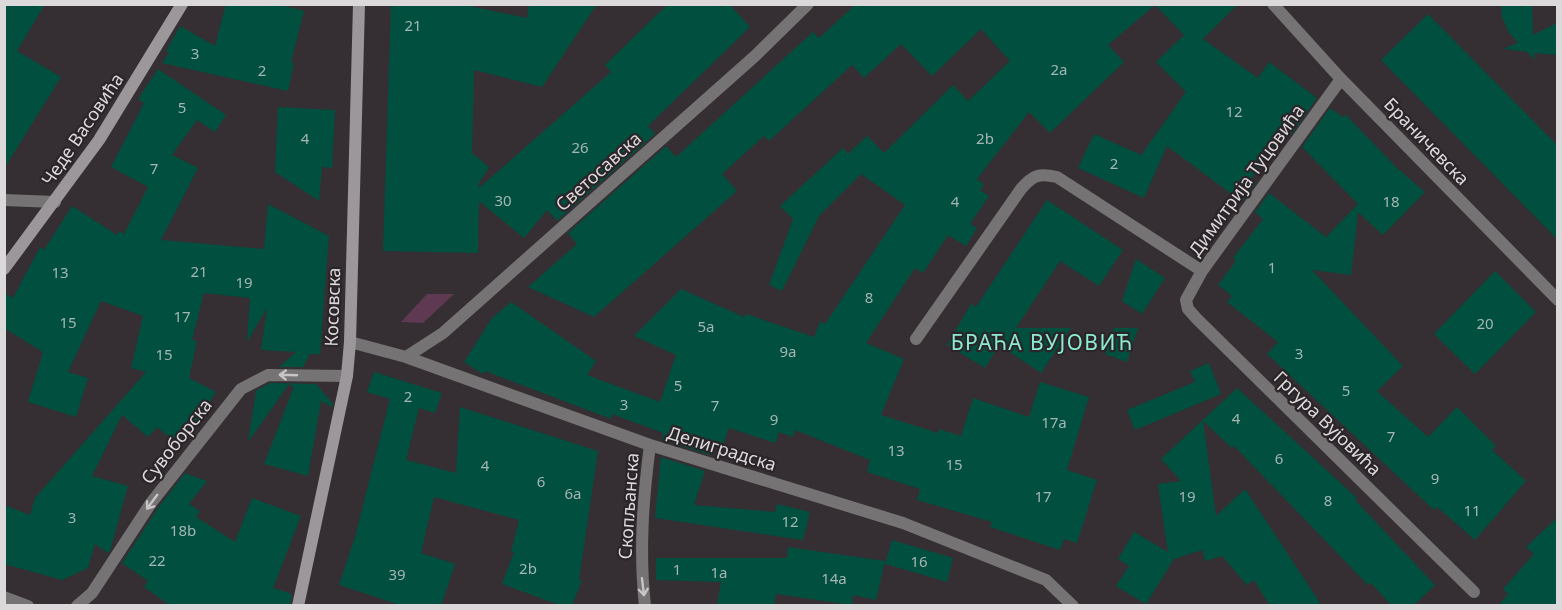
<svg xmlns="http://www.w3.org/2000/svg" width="1562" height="610" font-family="'Noto Sans',sans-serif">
<rect width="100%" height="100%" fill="#352f33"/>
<!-- green -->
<path fill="#5f3952" d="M427,294H454L423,323L401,322Z"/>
<!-- building -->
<path fill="#004f3f" d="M4,4H45L17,51L61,77L4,169Z
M226,4H277L304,11L291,62L294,63L288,91L162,63L169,53L166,51L180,26L215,46Z
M391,4H460L527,18L529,4H597L542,87L474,70L472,153L489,167L478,185L480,187L611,72L605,65L668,4H729L750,27L648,126L655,134L557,221L547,210L524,238L479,201L478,253L383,251Z
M856,4H1238L1203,39L1258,78L1269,62L1317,98L1291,135L1287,130L1251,179L1256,183L1242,202L1167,146L1144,198L1078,168L1094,134L1141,155L1186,92L1156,62L1184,35L1155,5L1108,45L1124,62L1050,133L1029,112L977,179L984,184L980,190L989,196L970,224L977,228L966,246L948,235L923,273L915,268L866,343L904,359L881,415L938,433L939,429L961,436L973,398L1029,417L1040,382L1089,397L1067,470L1097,480L1077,543L1064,539L1060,550L990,527L992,522L917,500L920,489L867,472L870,460L795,430L793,437L779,432L775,443L729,428L722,447L714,445L710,455L662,440L663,433L612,414L611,419L485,371L483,374L464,362L492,318L511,302L596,361L587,375L660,402L676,355L634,336L681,289L744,317L746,314L814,337L820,322L825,324L905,205L861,174L819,216L782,291L769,285L793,219L780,206L843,148L848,154L867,136L884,153L953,85L968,101L1010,61L981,29L932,76L901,44L864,78L852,65L769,141L764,136L722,174L737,191L594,317L528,287L577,244L568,233L666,146L676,157L813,32L819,38Z
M1501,4H1532L1533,35L1557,23V55L1534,53L1535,60L1527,52L1504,49L1518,42L1509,33L1502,17Z
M1428,14L1557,145V239L1381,60Z
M158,69L226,115L215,132L197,120L172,155L198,168L161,240L264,249L268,204L329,236L320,354H310L303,367H279L296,352L261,350L267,308L247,342L250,298L204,293L192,340L197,341L189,378L216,392L184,443L171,439L157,427L148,437L122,415L92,476L128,486L110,551L108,553L95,544L88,568L62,580L4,564V505L30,515L35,498L146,372L131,368L143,316L101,301L68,372L88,378L76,417L28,402L43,352L4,328V293L13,298L40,247L44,250L72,206L117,235L119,231L124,234L148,187L111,167L144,103L138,99Z
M278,107L335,110L332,168L322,167L319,201L275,172Z
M1330,108L1343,117L1346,115L1397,168L1425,192L1383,235L1358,212L1351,275L1312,270L1403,366L1377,391L1428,437L1457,407L1496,446L1492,450L1526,481L1475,540L1437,507L1434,510L1267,354L1278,342L1227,302L1232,296L1218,285L1236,261L1233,258L1263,219L1255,212L1269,193L1326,237L1358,204L1302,147Z
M1047,200L1123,250L1099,286L1060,261L1016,328H1071L1041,373L999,345L985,368L947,345L971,304L976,307Z
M1136,259L1165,278L1142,314L1122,301Z
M1495,271L1536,312L1475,374L1434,334Z
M1114,328H1138L1127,362L1105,354Z
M1209,363L1221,394L1135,430L1127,410L1195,382L1190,371Z
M374,372L442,393L435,413L419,408L406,460L456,473L460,407L598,451L579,580H582L572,606H562L502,584L514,552H511L519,520L434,497L421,553L455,564L441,606H403L339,585L355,537L390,399L367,392Z
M270,383L316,384L333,404L332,407L321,401L308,476L264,464L294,387L289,384L248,442L256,391Z
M1237,388L1357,498L1355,500L1435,585L1413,606H1392L1371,583L1368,585L1234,446L1232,448L1203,421L1216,516L1245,489L1322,606H1270L1254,580L1247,585L1222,556L1205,561L1202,550L1174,559L1146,604L1116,586L1129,566L1118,559L1134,532L1168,552L1158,484L1181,481L1161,459Z
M661,457L705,471L694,505L775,512L777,504L810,512L803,540L655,518Z
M185,473L207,481L189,504L200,511L196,517L235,542L252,498L301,516L273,588L292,594L290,606H171L144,587L148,581L122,563L158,508Z
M1557,518V606H1498L1508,594L1503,589L1534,554L1526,547Z
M892,540L953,558L947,582L885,564Z
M788,547L885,561L876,600L853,595L852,605L776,594L774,606H717L721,582L656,580V558H787Z"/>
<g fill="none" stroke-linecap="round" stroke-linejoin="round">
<!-- street -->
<path stroke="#767374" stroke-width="12" d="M1273,4L1341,79L1558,300
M4,200L55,202
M1202,271L1186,300L1188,309L1197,319L1474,592
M916,339L1021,189C1033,175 1039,173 1057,177L1202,271L1341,79
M350,342L406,357L650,445L903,523L1046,580L1073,606
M406,357L443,333L755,56L808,4
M4,597L28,606
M77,606L92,593L151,503L241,389L268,375L347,376
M645,606C639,551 643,499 650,445"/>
<!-- secondary -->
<path stroke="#9c979a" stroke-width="12" d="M4,269L99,140L182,4
M298,606L347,376L350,342L359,4"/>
</g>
<!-- one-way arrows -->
<defs><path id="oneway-shaft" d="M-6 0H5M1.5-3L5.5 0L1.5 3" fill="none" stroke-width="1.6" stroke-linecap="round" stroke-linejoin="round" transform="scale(1.5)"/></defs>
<g stroke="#c8c5c6">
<use href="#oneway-shaft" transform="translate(288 375) rotate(-178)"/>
<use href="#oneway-shaft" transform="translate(152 502) rotate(126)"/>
<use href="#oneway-shaft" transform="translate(643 587) rotate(83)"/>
</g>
<g text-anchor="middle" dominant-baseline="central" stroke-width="4.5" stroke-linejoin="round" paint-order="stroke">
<!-- number labels -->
<g font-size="15" fill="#a5b6b4">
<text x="413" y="25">21</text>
<text x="195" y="53">3</text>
<text x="1059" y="69">2a</text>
<text x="262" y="70">2</text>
<text x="182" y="107">5</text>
<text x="1234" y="111">12</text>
<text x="305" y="138">4</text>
<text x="985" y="138">2b</text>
<text x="580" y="147">26</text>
<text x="1114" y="163">2</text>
<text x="154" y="168">7</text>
<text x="503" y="200">30</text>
<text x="955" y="201">4</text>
<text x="1391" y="201">18</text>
<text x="1272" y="267">1</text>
<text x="199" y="271">21</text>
<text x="60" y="272">13</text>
<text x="244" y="282">19</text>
<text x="869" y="297">8</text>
<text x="182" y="316">17</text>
<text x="68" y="322">15</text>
<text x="1485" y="323">20</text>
<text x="706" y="326">5a</text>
<text x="788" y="351">9a</text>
<text x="1299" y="353">3</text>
<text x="164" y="354">15</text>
<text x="678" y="385">5</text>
<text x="1346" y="390">5</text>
<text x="408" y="396">2</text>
<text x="624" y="404">3</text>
<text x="715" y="405">7</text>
<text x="1236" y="418">4</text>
<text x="774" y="419">9</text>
<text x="1054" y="422">17a</text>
<text x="1391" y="436">7</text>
<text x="896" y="450">13</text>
<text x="1279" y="458">6</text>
<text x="954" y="464">15</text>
<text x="485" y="465">4</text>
<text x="1435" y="478">9</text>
<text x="541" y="481">6</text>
<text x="573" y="493">6a</text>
<text x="1043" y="496">17</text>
<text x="1187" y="496">19</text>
<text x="1328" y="500">8</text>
<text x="1472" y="510">11</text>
<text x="72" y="517">3</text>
<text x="790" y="521">12</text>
<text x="183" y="530">18b</text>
<text x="157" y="560">22</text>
<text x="919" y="561">16</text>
<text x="528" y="568">2b</text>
<text x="677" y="569">1</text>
<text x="719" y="572">1a</text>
<text x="397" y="574">39</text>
<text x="834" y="578">14a</text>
</g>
<!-- street labels -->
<g font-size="18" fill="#dcd9db" stroke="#2b2529">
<text transform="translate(82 129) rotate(-56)">Чеде Васовића</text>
<text transform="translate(1427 141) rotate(46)">Браничевска</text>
<text transform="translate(598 171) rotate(-42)">Светосавска</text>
<text transform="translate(1246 180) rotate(-54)">Димитрија Туцовића</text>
<text transform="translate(332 307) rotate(-88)">Косовска</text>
<text transform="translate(1328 423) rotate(44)">Гргура Вујовића</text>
<text transform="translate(176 441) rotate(-52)">Сувоборска</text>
<text transform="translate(722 448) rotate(17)">Делиградска</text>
<text transform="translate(628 506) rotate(-86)">Скопљанска</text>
</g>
<!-- quarter labels -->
<g font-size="21" letter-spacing="1.5" fill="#8bebd0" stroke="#2b2529">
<text x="1042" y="342">БРАЋА ВУЈОВИЋ</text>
</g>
</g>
<!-- border -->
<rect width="1562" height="610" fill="none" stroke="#dcd9db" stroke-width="12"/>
</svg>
